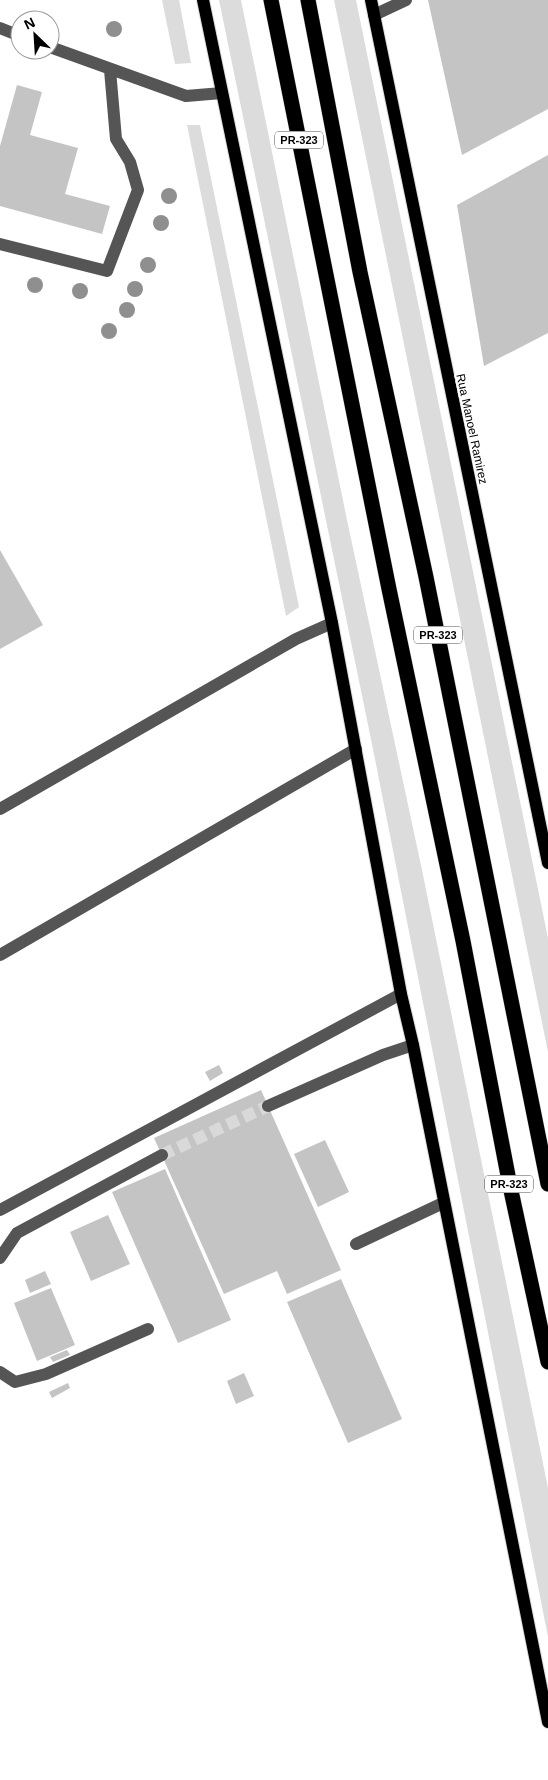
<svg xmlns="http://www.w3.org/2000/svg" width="548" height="1780" font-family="Arial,sans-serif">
<rect width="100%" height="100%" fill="#fff"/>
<!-- green -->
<path fill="#dcdcdc" d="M162,0H179L191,63L175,64Z
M219,0H241L347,520L422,870L548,1488V1637L373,749Z
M334,0H356L548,938V1052Z
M187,125H200L299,607L286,616Z"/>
<!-- building -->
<path fill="#c4c4c4" d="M428,0H548V109L462,155Z
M17,85L42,92L30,135L78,148L65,194L110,206L102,234L0,206V146Z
M548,155V333L484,366L457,205Z
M0,550L43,625L0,649Z
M219,1065L223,1073L210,1081L205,1072Z
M261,1090L341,1270L287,1294L277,1271L224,1294L154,1138Z
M325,1140L349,1192L318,1207L294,1154Z
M165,1169L231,1320L178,1343L112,1192Z
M108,1215L130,1264L91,1281L70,1232Z
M45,1271L51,1284L30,1293L25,1280Z
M341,1279L402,1419L348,1443L287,1302Z
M51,1288L75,1345L37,1361L14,1303Z
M67,1350L70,1355L53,1362L50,1357Z
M244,1373L254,1396L236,1404L227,1381Z
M68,1383L70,1388L52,1398L49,1392Z"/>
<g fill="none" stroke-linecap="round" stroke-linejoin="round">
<!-- minor-tunnel -->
<path stroke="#d9d9d9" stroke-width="12" stroke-dasharray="12 6" stroke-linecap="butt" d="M162,1155L268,1106"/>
<defs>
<path id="major" d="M203,0L332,623L401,994L413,1045L548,1722
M371,0L548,863"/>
<path id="highway" d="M271,0L389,589L463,941L510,1186L548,1362
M308,0L360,272L426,577L548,1184"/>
</defs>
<!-- major casing -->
<use href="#major" stroke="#dbdbdb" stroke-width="14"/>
<!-- highway casing -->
<use href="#highway" stroke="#dbdbdb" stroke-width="16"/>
<!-- minor -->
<path stroke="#555" stroke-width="12" d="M374,15L406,0
M0,28L20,36
M50,47L186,96L222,93
M0,244L107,271L138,190L130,162L116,139L110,70
M0,809L296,639L332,623
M0,955L356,749
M268,1106L383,1055L413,1045
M0,1210L401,994
M356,1244L443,1203
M0,1258L17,1233L162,1155
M0,1372L15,1382L46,1374L148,1329"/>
<!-- major -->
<use href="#major" stroke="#000" stroke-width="12"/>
<!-- highway -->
<use href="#highway" stroke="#000" stroke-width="15"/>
</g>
<!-- trees -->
<g fill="#8f8f8f">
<circle cx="114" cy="29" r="8"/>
<circle cx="169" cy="196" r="8"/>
<circle cx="161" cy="223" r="8"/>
<circle cx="148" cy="265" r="8"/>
<circle cx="35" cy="285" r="8"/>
<circle cx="135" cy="289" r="8"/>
<circle cx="80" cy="291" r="8"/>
<circle cx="127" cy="310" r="8"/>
<circle cx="109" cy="331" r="8"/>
</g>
<g text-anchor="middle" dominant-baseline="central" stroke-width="4.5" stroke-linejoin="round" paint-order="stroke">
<!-- shield labels -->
<g fill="#fff" stroke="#4c4c4c" stroke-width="1">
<rect x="275" y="131.5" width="48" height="17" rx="4"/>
<rect x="414" y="626.5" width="48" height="17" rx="4"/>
<rect x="485" y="1175.5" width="48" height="17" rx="4"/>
</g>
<g font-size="11" font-weight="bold" fill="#000">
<text x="299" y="140">PR-323</text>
<text x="438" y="635">PR-323</text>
<text x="509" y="1184">PR-323</text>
</g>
<!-- street labels -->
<g font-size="12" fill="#000" stroke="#fff">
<text transform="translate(472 429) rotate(78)">Rua Manoel Ramirez</text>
</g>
</g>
<!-- north arrow -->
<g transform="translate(35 35) rotate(335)"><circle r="24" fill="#ffffff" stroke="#999999"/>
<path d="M0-4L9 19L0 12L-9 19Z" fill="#000000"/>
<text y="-8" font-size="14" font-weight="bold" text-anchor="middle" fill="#000000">N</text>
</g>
</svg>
